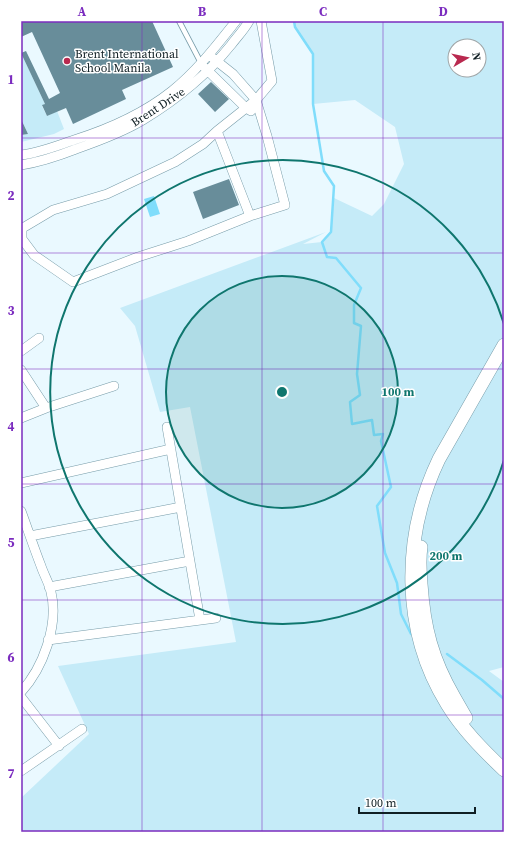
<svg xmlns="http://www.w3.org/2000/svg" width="525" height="853" font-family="'Source Serif 4',serif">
<rect width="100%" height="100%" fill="#eaf9ff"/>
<!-- green -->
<path fill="#c5ebf8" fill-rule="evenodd" d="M294,21H504V667L489,671L504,682V832H21V798L89,734L58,666L236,642L190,407L160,412L135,326L120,308L326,232L303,244L322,242L331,232L334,198L372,216L384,204L404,164L395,127L355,100L313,104V54L295,27ZM455,46H479V70H455Z
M21,53L45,104L42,106L47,116L57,111L64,129L54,134L21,142V135L28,134L21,119Z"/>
<!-- water -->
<path fill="#80ddfb" d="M154,196L160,214L150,217L144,199Z"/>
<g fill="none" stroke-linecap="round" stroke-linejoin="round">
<!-- stream -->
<path stroke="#80ddfb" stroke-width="2.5" d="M294,21L295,27L313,54V104L324,171L334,186L331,232L322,242L327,257L336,258L361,288L354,305V323L361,326L357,374L360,395L350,402L352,424L372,420L374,435L383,434L381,441L391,487L377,506L385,553L397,583L401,614L411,634
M447,654L482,680L504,699"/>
</g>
<!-- building -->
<path fill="#688d9a" d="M21,21H152L173,67L122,90L126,99L73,124L66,108L47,116L42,105L45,104L21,53L26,51L49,99L60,93L32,32L21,37Z
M211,82L229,99L215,112L198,94Z
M21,119L28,134L21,135Z
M229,179L239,205L203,219L193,192Z"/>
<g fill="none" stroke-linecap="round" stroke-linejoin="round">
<defs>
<path id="service" d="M179,21L201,63"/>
<path id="minor" d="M205,68L246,108L251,111
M217,131L256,100L272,81L261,21
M21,155C39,153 56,146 74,140C109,129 143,114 172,91C197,71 216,46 236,21
M21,165C40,162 58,156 76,149C99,141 123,132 143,120C176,100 207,75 231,45C237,37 244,30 249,21
M21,229L53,210L107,194L175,162L203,144L217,131L250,216
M22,229V239L34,255L73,282L138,257L188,241L250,216L285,205L267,136L256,100L233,74L209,55
M21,351L39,338
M21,370L46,408
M21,418L46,408L114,386
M167,427L200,620
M21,483L171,449
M21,511C28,530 34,548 41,566C44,575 49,583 51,592C59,625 43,668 21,692
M30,536L181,507
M49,587L190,561
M48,640L216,618
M21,697L59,746
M21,771L82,729"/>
<path id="secondary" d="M504,345L439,459C402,536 401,630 447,704C462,729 483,750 504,770
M421,547C419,559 420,572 421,584C424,628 432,659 454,697C458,704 462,711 466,718"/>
</defs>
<!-- service casing -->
<use href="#service" stroke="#779ca9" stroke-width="6"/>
<!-- minor casing -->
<use href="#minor" stroke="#779ca9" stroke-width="10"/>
<!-- secondary casing -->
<use href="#secondary" stroke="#779ca9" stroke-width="14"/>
<!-- service -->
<use href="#service" stroke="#fff" stroke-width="4.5"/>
<!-- minor -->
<use href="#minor" stroke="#fff" stroke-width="9"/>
<!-- secondary -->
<use href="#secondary" stroke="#fff" stroke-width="13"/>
</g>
<!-- grid -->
<path fill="none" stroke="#7b2cbf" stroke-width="1" stroke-opacity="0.55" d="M142,21V832M262,21V832M383,21V832M21,138H504M21,253H504M21,369H504M21,484H504M21,600H504M21,715H504"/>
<!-- distance rings -->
<circle cx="282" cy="392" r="116" fill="#0f766e" fill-opacity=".12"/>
<g fill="none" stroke="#0f766e" stroke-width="2">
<circle cx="282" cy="392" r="116"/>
<path d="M504 460A232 232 0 1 1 504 324"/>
</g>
<!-- markers -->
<circle fill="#b9294f" stroke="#fff" stroke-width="1.5" cx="67" cy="61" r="4"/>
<g text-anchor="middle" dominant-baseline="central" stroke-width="3" stroke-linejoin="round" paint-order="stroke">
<!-- poi labels -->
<g font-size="12" fill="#101f24" stroke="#fff" text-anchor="start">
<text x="75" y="54">Brent International<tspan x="75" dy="14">School Manila</tspan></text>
</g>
<!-- street labels -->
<g font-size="12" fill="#101f24" stroke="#fff">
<text transform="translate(158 107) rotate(-33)">Brent Drive</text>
</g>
</g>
<circle cx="282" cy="392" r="6" fill="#0f766e" stroke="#fff" stroke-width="2"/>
<g font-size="12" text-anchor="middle" font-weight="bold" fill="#0f766e" stroke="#fff" stroke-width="3" stroke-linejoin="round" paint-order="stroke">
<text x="398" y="396">100 m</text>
<text x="446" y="560">200 m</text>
</g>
<!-- border -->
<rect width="525" height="853" fill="none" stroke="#ffffff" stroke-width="44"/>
<!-- north arrow -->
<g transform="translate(467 58) rotate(81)"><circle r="19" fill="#ffffff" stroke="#9fa5a7"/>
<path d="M0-3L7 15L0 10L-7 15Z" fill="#b9294f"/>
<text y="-6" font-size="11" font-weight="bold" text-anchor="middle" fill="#101f24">N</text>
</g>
<!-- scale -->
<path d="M359 807v6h116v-6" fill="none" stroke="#101f24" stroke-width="2"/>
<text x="365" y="807" font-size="12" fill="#101f24" stroke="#ffffff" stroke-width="3" paint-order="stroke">100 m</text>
<rect x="22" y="22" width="481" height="809" fill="none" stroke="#7b2cbf" stroke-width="1.5"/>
<g font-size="13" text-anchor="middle" font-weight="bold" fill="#7b2cbf">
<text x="82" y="16">A</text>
<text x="202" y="16">B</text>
<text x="323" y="16">C</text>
<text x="443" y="16">D</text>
<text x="11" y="84">1</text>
<text x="11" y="200">2</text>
<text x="11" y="315">3</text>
<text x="11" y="431">4</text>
<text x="11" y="547">5</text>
<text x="11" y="662">6</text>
<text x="11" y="778">7</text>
</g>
</svg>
